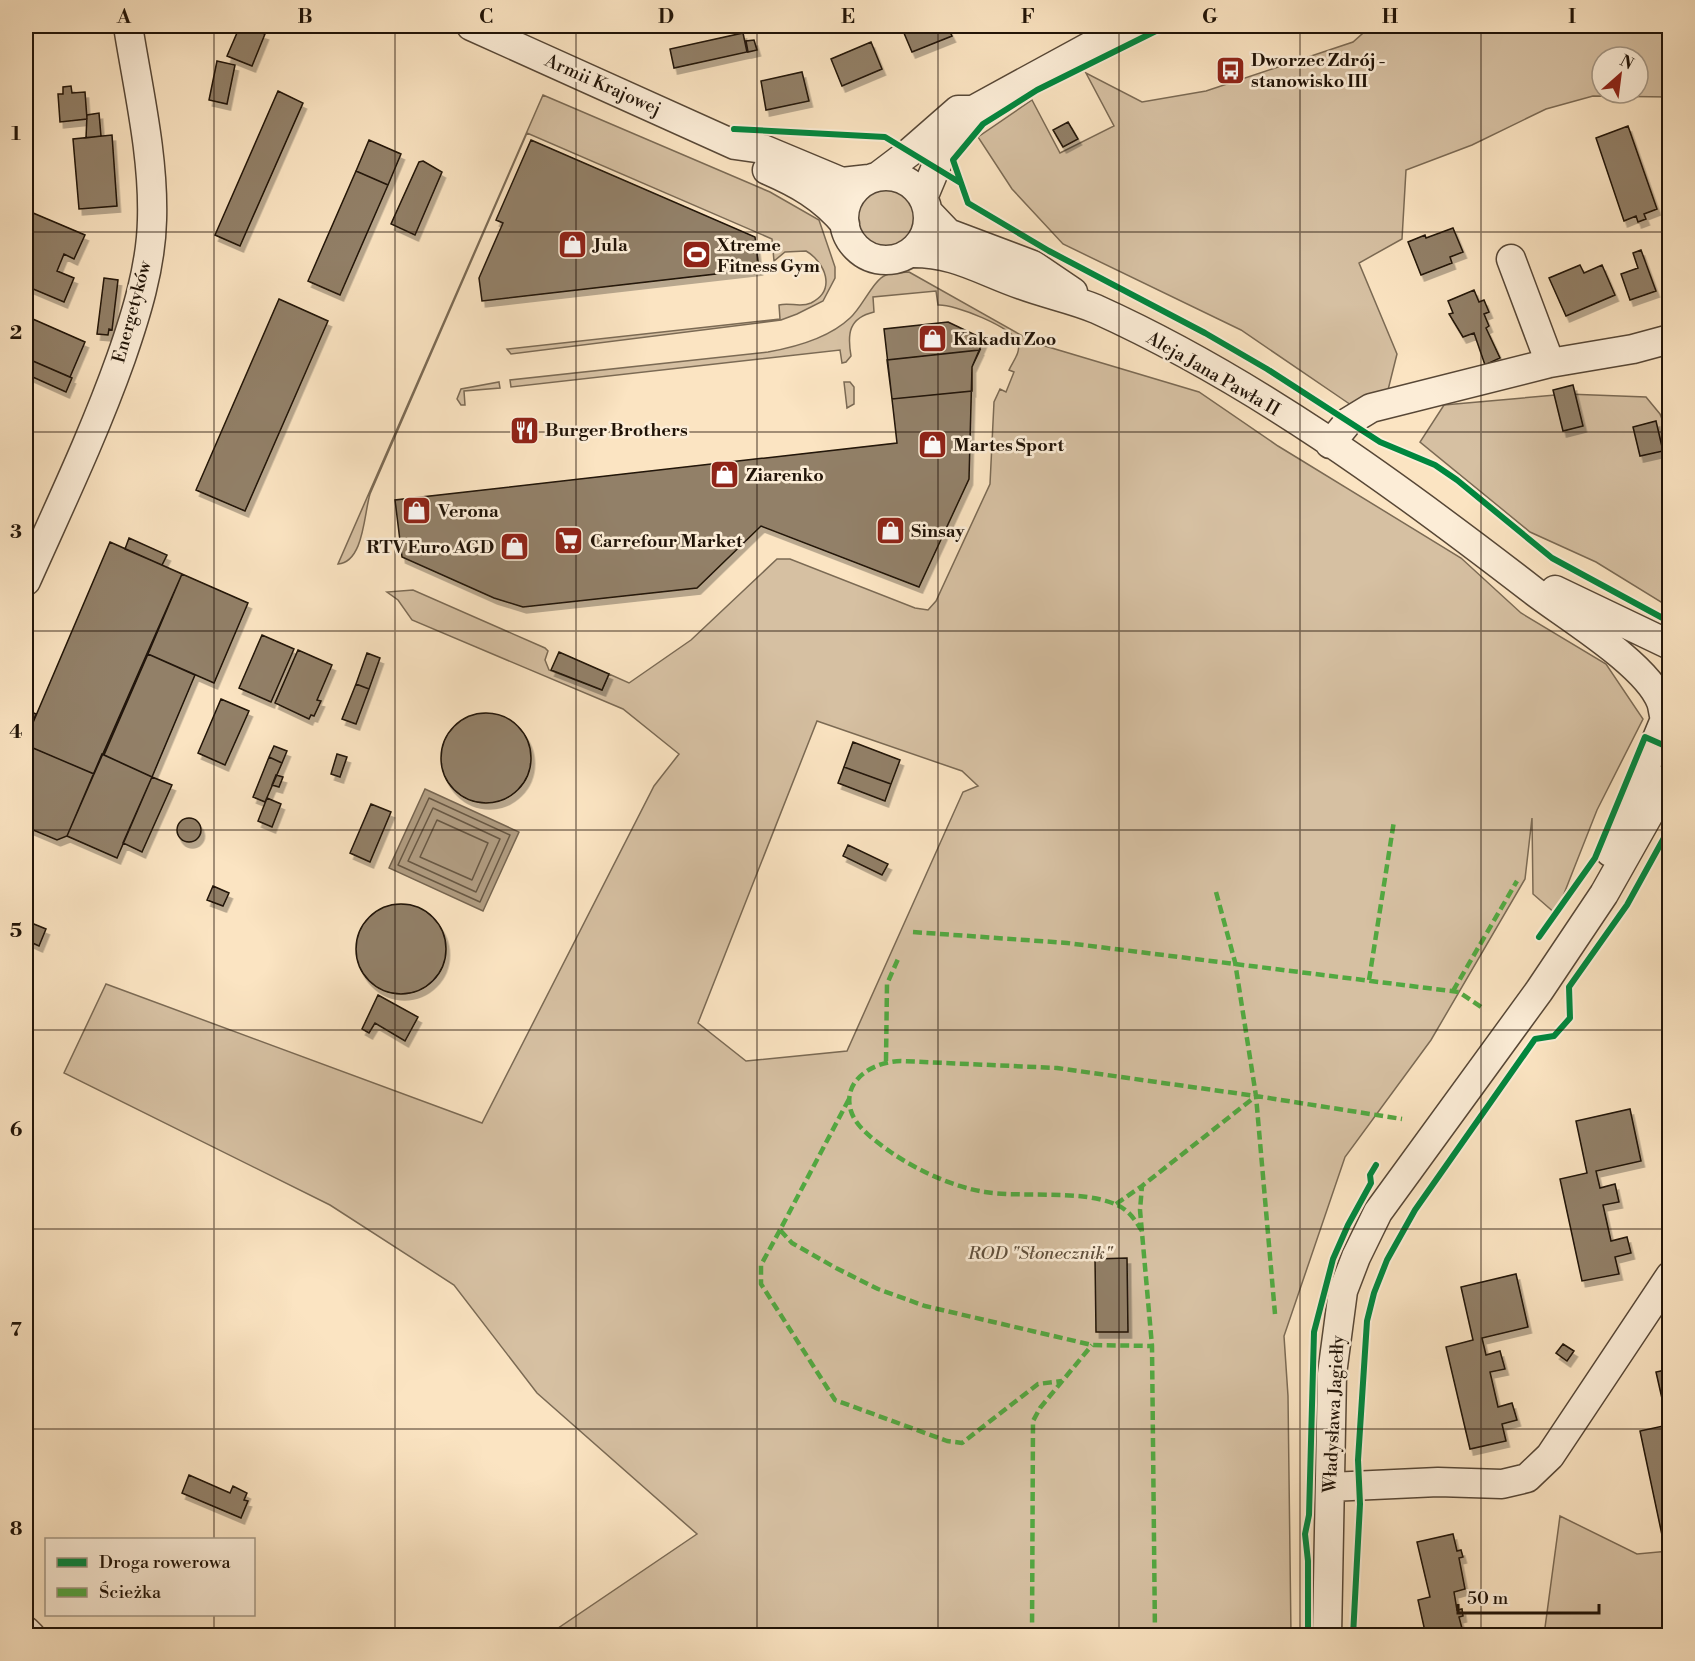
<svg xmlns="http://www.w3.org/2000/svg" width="1695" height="1661" font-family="'Libre Bodoni',serif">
<defs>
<filter id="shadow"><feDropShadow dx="3.5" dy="6" stdDeviation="0" flood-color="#0004"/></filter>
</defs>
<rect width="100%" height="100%" fill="#fbe4c2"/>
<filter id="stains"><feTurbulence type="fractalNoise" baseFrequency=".00333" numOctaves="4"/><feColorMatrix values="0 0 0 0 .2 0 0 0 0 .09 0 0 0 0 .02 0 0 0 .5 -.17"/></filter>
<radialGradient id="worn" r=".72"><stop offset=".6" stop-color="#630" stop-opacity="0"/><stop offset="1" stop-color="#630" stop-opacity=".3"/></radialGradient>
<!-- green -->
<path fill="#d6c0a2" stroke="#7b6a54" stroke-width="1.5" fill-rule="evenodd" d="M1371,26H1669V97L1593,96L1546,109L1472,145L1406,170L1402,239L1359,263L1397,354L1388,390L1354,407L1241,330L1063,244L1012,189L978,137L1032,100L1060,153L1114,126L1086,73L1142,102L1206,91L1353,42ZM1602,57H1638V93H1602Z
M543,95L770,192L819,220L835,267V278L823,301L797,314L781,320L511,354L507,349L780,319L779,305C790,302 800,308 811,303C837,290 825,262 806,251L785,252L774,261L772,239L527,133L370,494C364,513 364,562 338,564Z
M858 218a28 28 0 1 1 56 0a28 28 0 1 1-56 0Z
M909,272L1035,343L1199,392L1278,446L1461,558L1521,613L1606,664L1643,719L1597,810L1556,914L1533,894L1532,818L1525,879L1431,1040L1345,1157L1284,1336L1288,1396L1291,1635H548L697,1534L537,1393L454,1285L330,1205L64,1073L106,984L482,1123L654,786L679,754L623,709L412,620L398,600L387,592L413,590L545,648L548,651L545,660L549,670L602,690L609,674L629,683L691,640L777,559H790L915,608L928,610L936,601L990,484L994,402L1000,389L1006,392L1014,372L1009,370C1013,361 1021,352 1018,343C1013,327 954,304 938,305L936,291L873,297L874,312C849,318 847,333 851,356L846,362L842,363L840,350L511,387L510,380L768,352C796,347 829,338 850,318C862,308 873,280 886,275C893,272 902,273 909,272ZM817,721L962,771L978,786L963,792L847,1051L746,1061L698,1023Z
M499,382L500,388L464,391L465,405H461L457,399L461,389Z
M844,382H850L854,387V404L847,408Z
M1567,394L1646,397L1660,414L1669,437V607L1596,562L1530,532L1420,442L1444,405Z
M1560,1516L1637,1554L1669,1551V1635H1544Z"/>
<!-- water -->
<path fill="#b19d82" stroke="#776651" stroke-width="1.5" d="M425,789L519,832L483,911L389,868Z"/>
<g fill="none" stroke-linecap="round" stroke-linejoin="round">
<!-- shore -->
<path stroke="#685844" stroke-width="1.5" d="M429,798L510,835L480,902L398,865Z
M433,808L500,839L476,892L408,861Z
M437,820L488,843L472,880L420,857Z"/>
</g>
<!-- building -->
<path fill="#928068" stroke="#201307" stroke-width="1.5" filter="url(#shadow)" d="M240,26L265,34L252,66L227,56Z
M901,26H947L952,36L912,52Z
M743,33L747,52L674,68L670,49Z
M754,40L757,50L748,52L746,41Z
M871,42L882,69L842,86L831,59Z
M217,61L235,65L227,104L209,100Z
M802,72L809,101L766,110L761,81Z
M71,86L72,93L85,92L87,119L60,122L58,94H63V87Z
M278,91L303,103L240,246L215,235Z
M99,113L101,136L86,138L87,115Z
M1068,122L1078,139L1063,147L1053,130Z
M1628,126L1657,209L1644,214L1646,219L1638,222L1636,216L1624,221L1596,138Z
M112,135L117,206L79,209L73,139Z
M369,140L401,154L388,185L356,171Z
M531,140L755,237L759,269L482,301L479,278L503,223L496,220Z
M423,161L442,172L415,235L391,224L419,162Z
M356,171L388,185L340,295L308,281Z
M26,210L85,235L74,259L64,254L57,271L74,278L64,302L26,286Z
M1453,228L1463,252L1450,257L1452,263L1421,275L1408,242L1425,235L1426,238Z
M1641,250L1656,291L1630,300L1621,274L1638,268L1633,253Z
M1580,265L1584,273L1602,265L1615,295L1566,316L1549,278Z
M104,278L118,280L112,330L109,329L108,335L97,334Z
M1474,290L1479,302L1484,300L1489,312L1484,314L1489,326L1486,328L1500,358L1485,365L1474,333L1463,337L1449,314L1453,313L1448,301Z
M279,299L328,321L245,511L196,490Z
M26,316L85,342L70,377L26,358Z
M948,322L984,339L972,367L969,479L919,587L761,526L697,588L523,607L494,598L402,557L395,500L897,443L884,329Z
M980,350L972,367V391L892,399L887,360Z
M26,358L72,378L66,392L26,374Z
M1573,385L1583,426L1563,431L1553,390Z
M1656,421L1663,451L1640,456L1633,427Z
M527,423L528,437H521L520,424Z
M129,538L167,555L162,565L125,549Z
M110,542L182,574L94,774L26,745V739Z
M182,574L248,603L214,683L148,654Z
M262,635L294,649L271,702L239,688Z
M298,650L332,665L317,700L321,701L314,716L311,715L309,719L275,703Z
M559,652L609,674L602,690L551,670Z
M367,653L380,658L369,689L356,684Z
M148,654L195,675L152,777L104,755Z
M356,684L369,689L356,724L342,719Z
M221,699L249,711L225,765L198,753Z
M26,710L36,714L26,739Z
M441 758a45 45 0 1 1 90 0a45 45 0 1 1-90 0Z
M853,742L900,760L891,784L844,767Z
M26,745L94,774L67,836L57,840L26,827Z
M274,746L287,751L282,763L269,757Z
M102,754L152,777L117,858L67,836Z
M337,754L347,757L340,777L331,774Z
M269,757L282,763L265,802L253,797Z
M844,767L891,784L885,801L838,783Z
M276,775L283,777L279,787L272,785Z
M152,777L172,785L142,852L123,843Z
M267,798L281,804L272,827L258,821Z
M371,804L391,812L370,862L350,853Z
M177 830a12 12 0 1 1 24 0a12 12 0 1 1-24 0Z
M848,845L888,864L882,875L843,856Z
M213,886L229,893L223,906L207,900Z
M356 949a45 45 0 1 1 90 0a45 45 0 1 1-90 0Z
M29,922L46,929L39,946L26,940Z
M378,995L418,1017L405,1041L375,1023L369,1033L362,1029Z
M1630,1109L1641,1161L1596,1171L1600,1188L1615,1184L1619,1202L1603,1205L1611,1241L1627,1237L1631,1253L1615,1257L1619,1274L1582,1281L1560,1179L1587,1173L1576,1121Z
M1127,1258L1128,1332H1096L1095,1259Z
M1516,1274L1528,1327L1482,1338L1486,1355L1500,1351L1505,1369L1490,1372L1498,1407L1512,1403L1517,1420L1502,1424L1506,1441L1470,1449L1446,1347L1473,1340L1461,1287Z
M1563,1344L1574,1351L1567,1361L1556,1353Z
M1670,1369V1533L1662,1535L1640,1431L1668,1425L1656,1372Z
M189,1475L230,1493L233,1486L247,1493L244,1500L248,1501L241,1518L182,1493Z
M1453,1534L1457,1551L1461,1550L1463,1557L1459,1558L1465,1589L1454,1592L1457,1610L1462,1609L1463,1616L1459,1617L1464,1636H1426L1418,1600L1430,1597L1417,1542Z"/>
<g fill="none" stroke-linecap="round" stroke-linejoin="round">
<defs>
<path id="minor" d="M471,26L735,145L763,149L842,182L869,179
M767,170C797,183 823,197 845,224
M844 218a42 42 0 1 1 84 0a42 42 0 1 1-84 0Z
M877,177L910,152L958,110H973L1094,44L1136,26
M923,198L941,155L969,123L971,115
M928,212L948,233L1033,265L1073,292
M910,253C955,252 981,271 1022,285C1046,294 1072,299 1096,309C1253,380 1395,484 1531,589C1564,615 1646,663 1661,702C1663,707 1663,714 1665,719
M1511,259L1550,363
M1330,444L1348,422L1371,408L1550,363L1633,349L1670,339
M26,581C59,507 94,434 121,358C136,315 151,267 152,220C154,156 138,89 128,26
M1555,590L1670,645
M1610,852L1665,719L1670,714
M1330,1487L1438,1482L1502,1484L1527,1478L1550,1456L1670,1276
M26,1631L31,1636
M1327,1636L1332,1374L1343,1291L1356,1257L1378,1212L1539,991L1604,894L1670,777"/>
</defs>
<!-- minor casing -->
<use href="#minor" stroke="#574736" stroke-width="31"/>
<!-- minor -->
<use href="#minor" stroke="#fcedd7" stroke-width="28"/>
<!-- quiet -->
<path stroke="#52a841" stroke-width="4.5" stroke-dasharray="9 4.5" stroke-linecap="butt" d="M1216,892L1235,962L1256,1096L1275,1314
M913,932L1067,943L1459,992L1481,1007
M1369,980L1394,821
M1453,991L1517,881
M886,1061L887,984L898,959
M849,1099L780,1230L792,1243L836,1268L878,1289L925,1306L1092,1345L1152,1346
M1116,1204L1142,1186
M780,1230L761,1265V1284L835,1400L947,1441L962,1443L1038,1384L1062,1381
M1142,1231C1135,1220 1129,1210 1117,1205C1083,1189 1023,1198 985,1192C953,1187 919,1171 892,1153C878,1143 856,1128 851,1111C841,1079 876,1061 901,1061L1057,1068L1256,1096
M1032,1636L1033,1421L1040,1408L1092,1345
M1155,1636L1152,1346L1140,1210L1142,1186L1256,1096L1402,1119"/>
<defs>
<path id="cycleway" d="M1166,26L1037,90L1007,109L983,124L953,160L968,203L1049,251L1205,333L1267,369L1380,442L1435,465L1457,480L1552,558L1670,622
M734,129L885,137L959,182
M1539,937L1595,858L1645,737L1670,748
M1308,1636V1561L1305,1534L1309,1515L1314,1332L1333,1259L1348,1225L1371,1183L1370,1175L1376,1165
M1353,1636L1360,1504L1358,1460L1367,1321L1374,1293L1387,1260L1415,1210L1535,1039L1554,1036L1570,1018L1569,987L1627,905L1670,827"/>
</defs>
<!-- cycleway casing -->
<use href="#cycleway" stroke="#fcedd7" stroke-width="10"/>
<!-- cycleway -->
<use href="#cycleway" stroke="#00873e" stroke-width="6"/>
</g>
<!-- grid -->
<path fill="none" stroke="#201307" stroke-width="1.5" stroke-opacity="0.55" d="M214,26V1540M395,26V1636M576,26V1636M757,26V1636M938,26V1636M1119,26V1636M1300,26V1636M1481,26V1636M26,232H1670M26,432H1670M26,631H1670M26,830H1670M26,1030H1670M26,1229H1670M26,1429H1670M214,1614V1636"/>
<!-- icons -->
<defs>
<symbol id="bus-square" viewBox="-11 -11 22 22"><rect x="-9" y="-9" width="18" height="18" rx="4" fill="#8f2418" stroke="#fcedd7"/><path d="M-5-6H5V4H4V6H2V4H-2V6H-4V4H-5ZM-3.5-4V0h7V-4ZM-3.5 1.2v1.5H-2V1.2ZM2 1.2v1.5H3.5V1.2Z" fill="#fff"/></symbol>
<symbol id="shop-square" viewBox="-11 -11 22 22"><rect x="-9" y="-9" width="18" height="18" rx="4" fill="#8f2418" stroke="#fcedd7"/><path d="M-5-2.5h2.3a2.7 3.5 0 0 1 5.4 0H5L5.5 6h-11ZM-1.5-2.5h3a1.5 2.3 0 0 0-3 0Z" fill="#fff"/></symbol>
<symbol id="stadium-square" viewBox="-11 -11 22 22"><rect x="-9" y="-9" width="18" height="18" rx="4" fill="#8f2418" stroke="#fcedd7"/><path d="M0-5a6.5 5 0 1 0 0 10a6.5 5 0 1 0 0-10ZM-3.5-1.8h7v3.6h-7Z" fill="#fff"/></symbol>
<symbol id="restaurant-square" viewBox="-11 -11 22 22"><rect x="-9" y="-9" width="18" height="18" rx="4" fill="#8f2418" stroke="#fcedd7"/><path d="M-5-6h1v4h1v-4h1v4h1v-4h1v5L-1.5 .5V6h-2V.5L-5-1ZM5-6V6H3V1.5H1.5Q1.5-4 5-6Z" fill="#fff"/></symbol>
<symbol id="supermarket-square" viewBox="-11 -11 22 22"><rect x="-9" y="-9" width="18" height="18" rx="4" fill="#8f2418" stroke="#fcedd7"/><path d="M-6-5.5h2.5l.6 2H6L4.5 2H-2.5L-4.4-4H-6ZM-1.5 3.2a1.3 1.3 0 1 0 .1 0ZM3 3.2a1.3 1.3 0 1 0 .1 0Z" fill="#fff"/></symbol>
</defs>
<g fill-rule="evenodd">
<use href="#bus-square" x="1214" y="54" width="33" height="33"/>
<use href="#shop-square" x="556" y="228" width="33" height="33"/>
<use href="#stadium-square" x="680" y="238" width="33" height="33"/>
<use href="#shop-square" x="916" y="322" width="33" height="33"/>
<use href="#restaurant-square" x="508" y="414" width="33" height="33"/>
<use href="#shop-square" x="916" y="428" width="33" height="33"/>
<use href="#shop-square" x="708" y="458" width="33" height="33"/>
<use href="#shop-square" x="400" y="494" width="33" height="33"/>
<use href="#shop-square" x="874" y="514" width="33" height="33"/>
<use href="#supermarket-square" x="552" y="524" width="33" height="33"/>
<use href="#shop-square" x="498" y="530" width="33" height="33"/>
</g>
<g text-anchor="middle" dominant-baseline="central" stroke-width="5" stroke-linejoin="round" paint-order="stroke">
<!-- poi labels -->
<g font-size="18" font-weight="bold" fill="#201307" stroke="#fcedd7" text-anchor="start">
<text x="1251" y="60">Dworzec Zdrój -<tspan x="1251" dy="21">stanowisko III</tspan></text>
<text x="594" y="245">Jula</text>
<text x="717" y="245">Xtreme<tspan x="717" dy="21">Fitness Gym</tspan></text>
<text x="953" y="339">Kakadu Zoo</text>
<text x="545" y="430">Burger Brothers</text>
<text x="953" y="445">Martes Sport</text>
<text x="746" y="475">Ziarenko</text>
<text x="438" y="511">Verona</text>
<text x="911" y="531">Sinsay</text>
<text x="590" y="541">Carrefour Market</text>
<text x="494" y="547" text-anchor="end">RTV Euro AGD</text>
</g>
<!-- street labels -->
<g font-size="18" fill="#201307" stroke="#fcedd7">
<text transform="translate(603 85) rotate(24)">Armii Krajowej</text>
<text transform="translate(132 312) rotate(-75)">Energetyków</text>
<text transform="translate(1213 374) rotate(30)">Aleja Jana Pawła II</text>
<text transform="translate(1334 1414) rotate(-87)">Władysława Jagiełły</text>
</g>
<!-- park labels -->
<g font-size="18" font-style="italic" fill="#60503d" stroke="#fcedd7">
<text x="1040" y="1253">ROD "Słonecznik"</text>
</g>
</g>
<!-- margin -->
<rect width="1695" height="1661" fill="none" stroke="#fbe4c2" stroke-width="66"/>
<!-- legend -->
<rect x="45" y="1538" width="210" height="78" fill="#fcedd7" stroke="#a49684" stroke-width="1.5"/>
<rect x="57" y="1558" width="30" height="9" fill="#00873e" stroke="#a49684" stroke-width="1.5"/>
<text x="99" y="1568" font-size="18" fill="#201307">Droga rowerowa</text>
<rect x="57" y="1588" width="30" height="9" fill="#52a841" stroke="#a49684" stroke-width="1.5"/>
<text x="99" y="1598" font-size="18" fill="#201307">Ścieżka</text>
<!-- north arrow -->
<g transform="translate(1620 75) rotate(28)"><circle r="28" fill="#fcedd7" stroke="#a49684" stroke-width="1.5"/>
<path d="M0-4.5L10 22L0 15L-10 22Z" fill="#8f2418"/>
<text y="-9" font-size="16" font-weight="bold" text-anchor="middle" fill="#201307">N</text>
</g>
<!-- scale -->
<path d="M1458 1604v9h141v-9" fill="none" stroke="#201307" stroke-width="3"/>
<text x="1467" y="1604" font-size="18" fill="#201307" stroke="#fcedd7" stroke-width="4.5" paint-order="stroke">50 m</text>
<rect x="33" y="33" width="1629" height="1595" fill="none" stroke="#201307" stroke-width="2"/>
<g font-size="20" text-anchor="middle" font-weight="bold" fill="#201307">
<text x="124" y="23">A</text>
<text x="305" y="23">B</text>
<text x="486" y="23">C</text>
<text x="666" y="23">D</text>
<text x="848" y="23">E</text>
<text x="1028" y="23">F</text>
<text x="1210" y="23">G</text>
<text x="1390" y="23">H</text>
<text x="1572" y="23">I</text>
<text x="16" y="140">1</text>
<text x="16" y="339">2</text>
<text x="16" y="538">3</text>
<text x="16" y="738">4</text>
<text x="16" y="937">5</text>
<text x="16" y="1136">6</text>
<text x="16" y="1336">7</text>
<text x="16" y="1535">8</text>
</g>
<rect width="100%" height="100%" filter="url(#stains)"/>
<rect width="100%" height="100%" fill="url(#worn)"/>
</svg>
